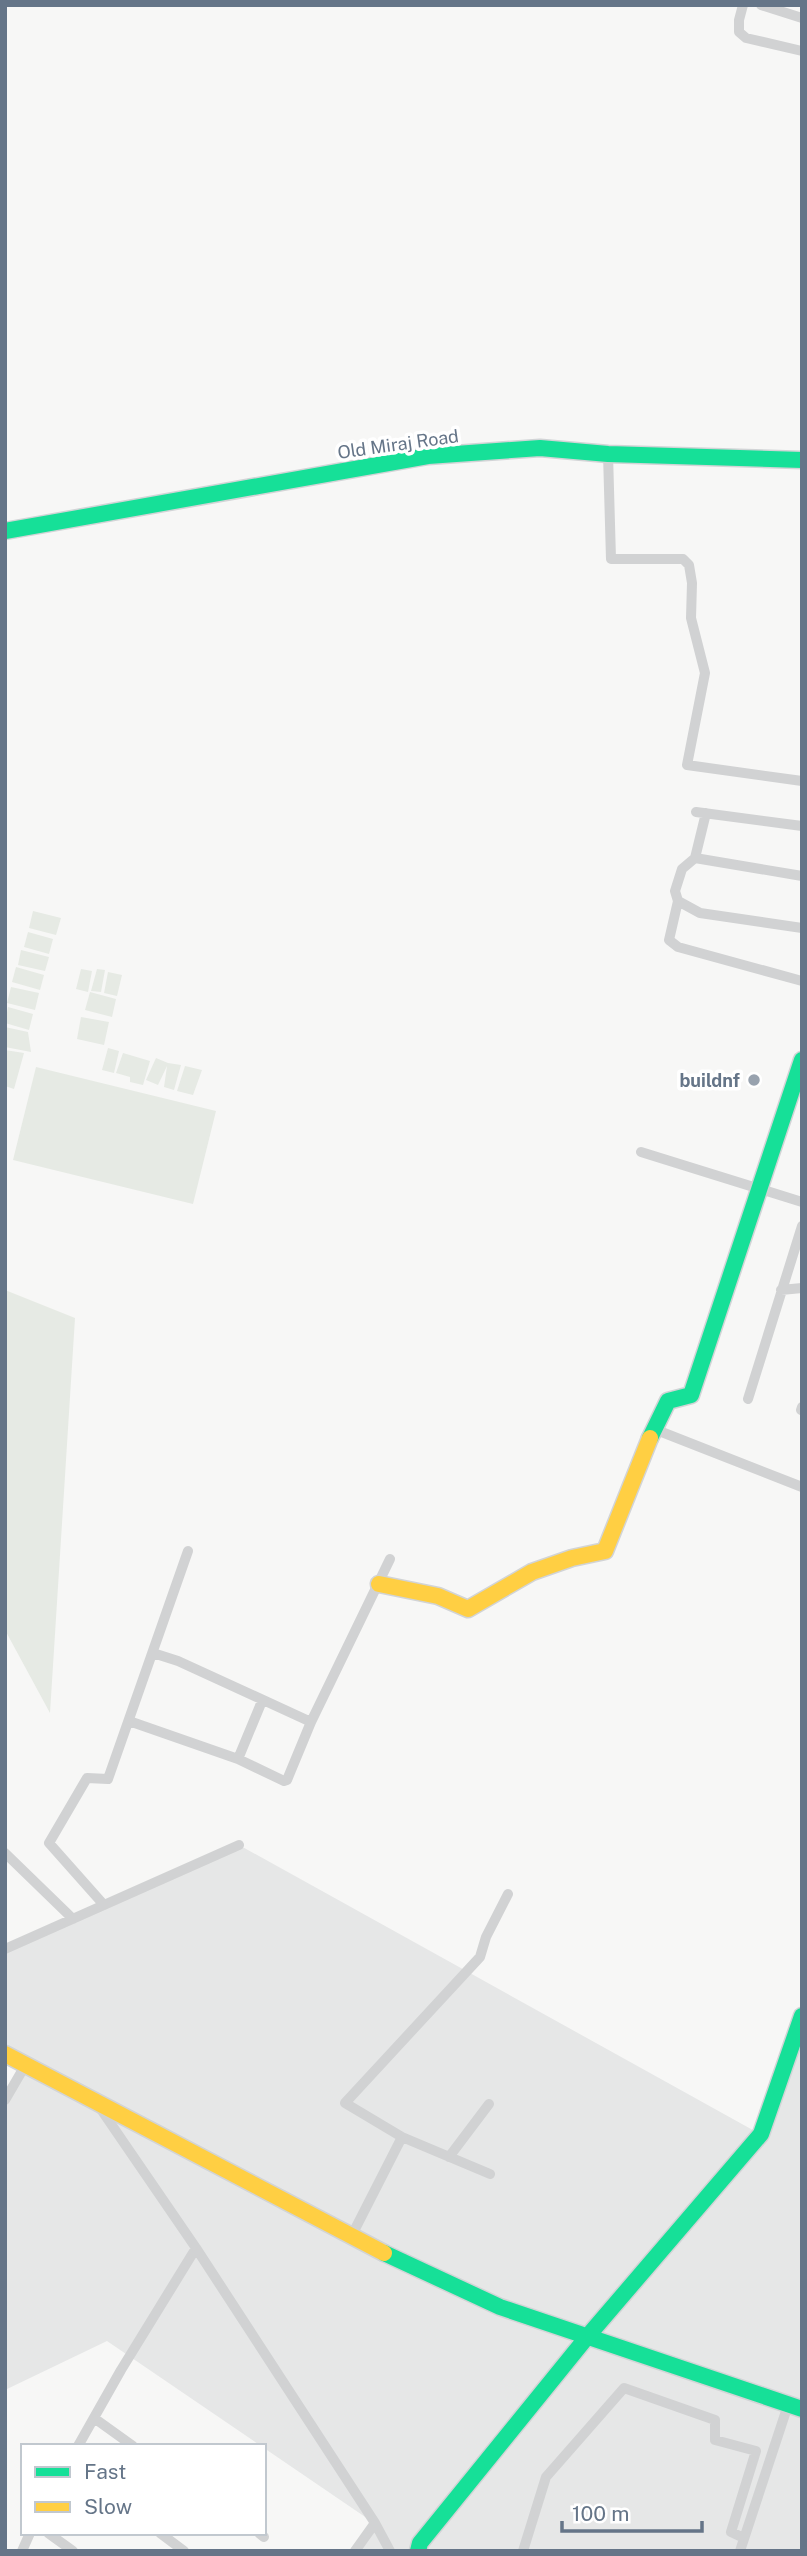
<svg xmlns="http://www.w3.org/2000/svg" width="807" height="2556" font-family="'Public Sans',sans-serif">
<rect width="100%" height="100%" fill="#f7f7f6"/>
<!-- built -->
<path fill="#e6e7e7" d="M239,1845L760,2134L802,2016V2551H355L374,2523L264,2448V2446H261L107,2341L5,2390V2100L25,2065L5,2054V1949Z"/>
<!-- green -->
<path fill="#e6eae4" d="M33,911L61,918L56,935L29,928Z
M28,932L53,939L49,954L24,947Z
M21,950L49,957L45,971L18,965Z
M16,967L44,975L40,990L12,982Z
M81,969L92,971L88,992L76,989Z
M97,969L105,970L101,992L91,991Z
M108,972L122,975L117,996L104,993Z
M11,987L39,993L35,1010L7,1003Z
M90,992L116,999L112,1017L85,1010Z
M8,1007L33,1014L29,1030L5,1023Z
M81,1017L109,1022L104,1045L77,1039Z
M5,1027L28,1032L31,1052L5,1047Z
M108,1048L119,1051L114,1073L102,1070Z
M5,1050L24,1053L14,1089L5,1086Z
M123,1053L150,1061L143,1085L130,1082V1077L116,1073Z
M156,1058L168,1063L181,1065L174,1090L164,1087L167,1066L158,1085L146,1080Z
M185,1066L202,1070L193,1095L177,1091Z
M36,1067L216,1111L193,1204L13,1160Z
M5,1290L75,1318L50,1713L5,1630Z"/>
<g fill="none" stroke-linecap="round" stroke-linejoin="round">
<defs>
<path id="fast" d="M5,531L428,456L540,448L608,454L802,460
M650,1438L668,1401L691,1395L802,1060
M384,2253L500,2307L802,2409
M418,2551L420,2543L587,2337L761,2134L802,2016"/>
<path id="slow" d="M379,1584L438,1596L468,1609L532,1572L572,1558L605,1551L650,1438
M5,2054L384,2253"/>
</defs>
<!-- fast casing -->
<use href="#fast" stroke="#d2d4d6" stroke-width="19"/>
<!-- slow casing -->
<use href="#slow" stroke="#d2d4d6" stroke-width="19"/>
<!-- street -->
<path stroke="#d1d2d3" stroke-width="10" d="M743,5L739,20V32L746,38L802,51
M761,5L802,18
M608,454L611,559H683L689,565L692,583L691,618L705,673L687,765L802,781
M696,812L802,826
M706,813L695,858L682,869L675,891L678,901L669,940L678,947L802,981
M695,858L802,876
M678,901L700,913L802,928
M641,1152L802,1202
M781,1290L802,1288
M748,1399L802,1226
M801,1410L802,1407
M654,1429L802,1487
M153,1653L178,1661L311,1722
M129,1721L238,1759L284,1781L287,1780L311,1722L390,1559
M238,1759L262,1701
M5,1853L73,1919
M104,1905L49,1843L87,1778L108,1779L188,1551
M5,1949L239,1845
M5,2100L26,2064
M98,2105L196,2248L375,2523L390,2551
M402,2137L490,2174
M449,2157L489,2104
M351,2237L402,2137L345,2103L480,1957L486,1937L508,1894
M94,2418L133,2446
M78,2446L121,2370L196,2248
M48,2533L73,2551
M160,2533L184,2551
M259,2533L264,2537
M22,2551L30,2533
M355,2551L375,2523
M523,2551L546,2477L624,2388L715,2420V2440L756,2451L731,2532L744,2538
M740,2551L788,2405"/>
<!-- fast -->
<use href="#fast" stroke="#16e098" stroke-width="16"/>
<!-- slow -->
<use href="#slow" stroke="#ffcf43" stroke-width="16"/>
</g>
<!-- markers -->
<circle fill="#98a2ae" stroke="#fff" stroke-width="2.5" cx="754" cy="1080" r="7"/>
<g text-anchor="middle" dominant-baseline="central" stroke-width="7" stroke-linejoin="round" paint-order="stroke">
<!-- street labels -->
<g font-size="18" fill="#657588" stroke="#fff">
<text transform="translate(398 444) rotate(-8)">Old Miraj Road</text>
</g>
<!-- poi labels -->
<g font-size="18" font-weight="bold" fill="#657588" stroke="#fff" text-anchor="end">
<text x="740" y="1080">buildnf</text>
</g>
</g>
<!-- border -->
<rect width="807" height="2556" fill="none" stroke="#657588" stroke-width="14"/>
<!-- legend -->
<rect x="21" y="2444" width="245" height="91" fill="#ffffff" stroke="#c1c8cf" stroke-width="2"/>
<rect x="35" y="2467" width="35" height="10" fill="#16e098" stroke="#c1c8cf" stroke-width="2"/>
<text x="84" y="2479" font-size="21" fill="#657588">Fast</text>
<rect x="35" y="2502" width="35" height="10" fill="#ffcf43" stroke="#c1c8cf" stroke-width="2"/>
<text x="84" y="2514" font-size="21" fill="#657588">Slow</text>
<!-- scale -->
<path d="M562 2521v10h140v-10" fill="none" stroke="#657588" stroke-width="3.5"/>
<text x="572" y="2521" font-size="21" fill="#657588" stroke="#ffffff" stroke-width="5" paint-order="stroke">100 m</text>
</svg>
